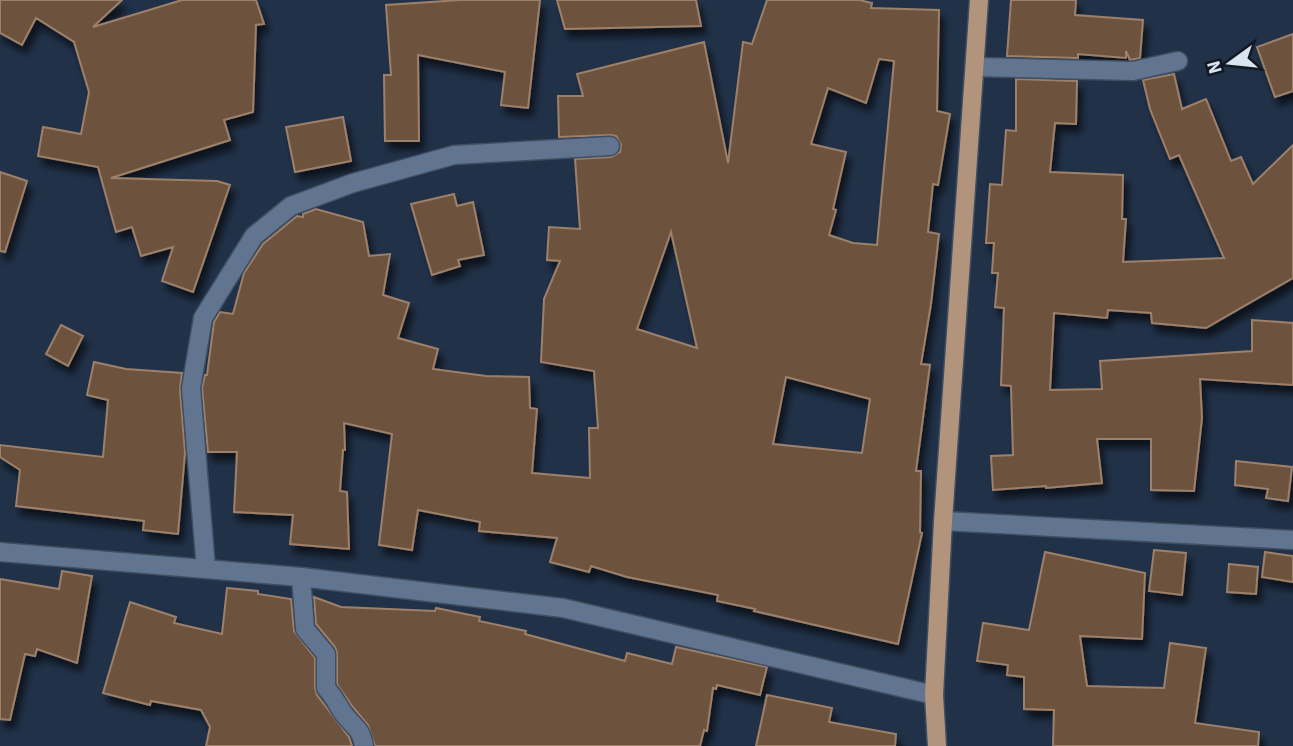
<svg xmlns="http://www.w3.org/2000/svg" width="1293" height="746" font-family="'Source Sans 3',sans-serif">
<defs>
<filter id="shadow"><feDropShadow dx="4.5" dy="8" stdDeviation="3.5" flood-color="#0009"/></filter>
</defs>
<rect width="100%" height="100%" fill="#213148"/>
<!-- building -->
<path fill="#6d533e" stroke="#9d806b" stroke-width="2" fill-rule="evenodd" filter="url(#shadow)" d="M0,0H122L93,27L182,0H256L264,24L256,25L253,112L224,120L230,140L111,178L217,181L230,185L193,292L162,281L173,247L141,256L132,227L116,232L98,167L38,156L43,127L81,134L89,92L74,42L36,18L22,45L0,33Z
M460,0H540L528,108L501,105L505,72L418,55L419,141H385L384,75H391L386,5Z
M557,0H696L701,26L565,29Z
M767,0H859L872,3L871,8L939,10L937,111L950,114L938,185L933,184L928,232L939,234L931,304L921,364L930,365L916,471H921L920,532L922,533L898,644L754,611L755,609L717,601L718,595L627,577L591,566L589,572L550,562L557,538L479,531L480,522L418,510L412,550L379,545L392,434L344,423L345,450H343L340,491L347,492L349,549L290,544L293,515L234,512L237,452H208L202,388L205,375H207L214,322L220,312L233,314L244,273L263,244L297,216L303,217V214L316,209L363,222L369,256L390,254L383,295L409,303L398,338L438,349L433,369L486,376L529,377L530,408L537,409L532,473L590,478L589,428H598L594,371L541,362L544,299L560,261L547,260L549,227L580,229L575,159L611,157L620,152L621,145L616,136L610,135L559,137L558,96H583L577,74L704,42L728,163L743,42L752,44ZM879,59L894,61L877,245L853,243L829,235L836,210L833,209L846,152L811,144L828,88L866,103ZM671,232L697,348L637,329ZM786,377L870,399L862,453L773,444Z
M1011,0H1076L1075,15L1143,20L1140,58L1130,60L1126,51V58L1078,54V58L1007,56Z
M1293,34V91L1275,97L1257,47Z
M1174,74L1182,109L1206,99L1231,161L1241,157L1253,184L1293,145V278L1206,328L1152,323L1151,313L1108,310L1107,318L1054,313L1050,390L1102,389L1100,361L1252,351V320L1293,323V385L1200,379L1202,418L1194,491L1151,490V439H1097L1102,483L1046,488V486L993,490L991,456L1013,455L1011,386L1001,385L1004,308L995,307L998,273H992L994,243H986L990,184L1002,185L1006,130L1016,131V79L1077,81L1076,124L1055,123L1050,172L1123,175L1122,219H1126L1123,262L1224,258L1179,155L1170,159L1150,109L1143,80Z
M343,117L351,161L295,172L286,127Z
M0,172L27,181L5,252L0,251Z
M454,194L457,206L473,202L484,255L458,260L460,266L432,275L411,204Z
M61,325L83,336L68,366L46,354Z
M94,362L126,369L182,373L180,389L185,453L178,534L143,530L144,521L16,506L20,470L0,457V445L103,457L108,400L87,395Z
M1236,461L1292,467L1288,501L1266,498L1268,489L1235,485Z
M1154,550L1186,553L1182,595L1149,591Z
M1045,552L1145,573L1142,639L1080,636L1087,686L1164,688L1170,643L1206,648L1195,723L1259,732L1258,746H1053L1054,710L1024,709V677L1007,675L1008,665L977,661L983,623L1029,630Z
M1265,552L1293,556V582L1262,577Z
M1229,564L1258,567L1256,594L1227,592Z
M62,571L92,576L77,663L37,649L35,656L25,654L10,720L0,719V579L59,589Z
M227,588L258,591V594L291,599L294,631L315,658V688L317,695L349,737L352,746H206L210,727L201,710L151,701L150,705L103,693L130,602L176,617L174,623L222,634Z
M314,597L341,607L435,611L436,608L480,617L479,621L526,631L525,634L625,661L627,653L672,664L676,647L767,667L760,695L717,685L716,689L713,688L707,731L704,730L700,746H375L368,725L352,706L337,684V653L335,647L316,624Z
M767,695L832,708L829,722L896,734L895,746H756Z"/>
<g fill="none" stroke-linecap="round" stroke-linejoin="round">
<defs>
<path id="minor" d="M976,67L1133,71L1178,61
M943,521L1293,540
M0,552L301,577L563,608L934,695
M206,569L191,388L203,318L254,236L291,206L353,183L454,155L610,146
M301,577L305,629L326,654V688C334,696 337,704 343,713C353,727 361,727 364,746"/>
<path id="major" d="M937,746L934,695L943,521L979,0"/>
</defs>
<!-- minor casing -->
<use href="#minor" stroke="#3f4e61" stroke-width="21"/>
<!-- major casing -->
<use href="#major" stroke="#3f4e61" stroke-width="21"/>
<!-- minor -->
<use href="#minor" stroke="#627590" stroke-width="18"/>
<!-- major -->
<use href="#major" stroke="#b2947d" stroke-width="18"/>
</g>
<!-- north arrow -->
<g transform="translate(1230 63) rotate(255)" stroke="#121923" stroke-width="5" paint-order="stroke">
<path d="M0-5L12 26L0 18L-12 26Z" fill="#d9e4f3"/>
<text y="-10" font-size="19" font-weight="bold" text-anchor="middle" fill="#d9e4f3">N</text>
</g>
</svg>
